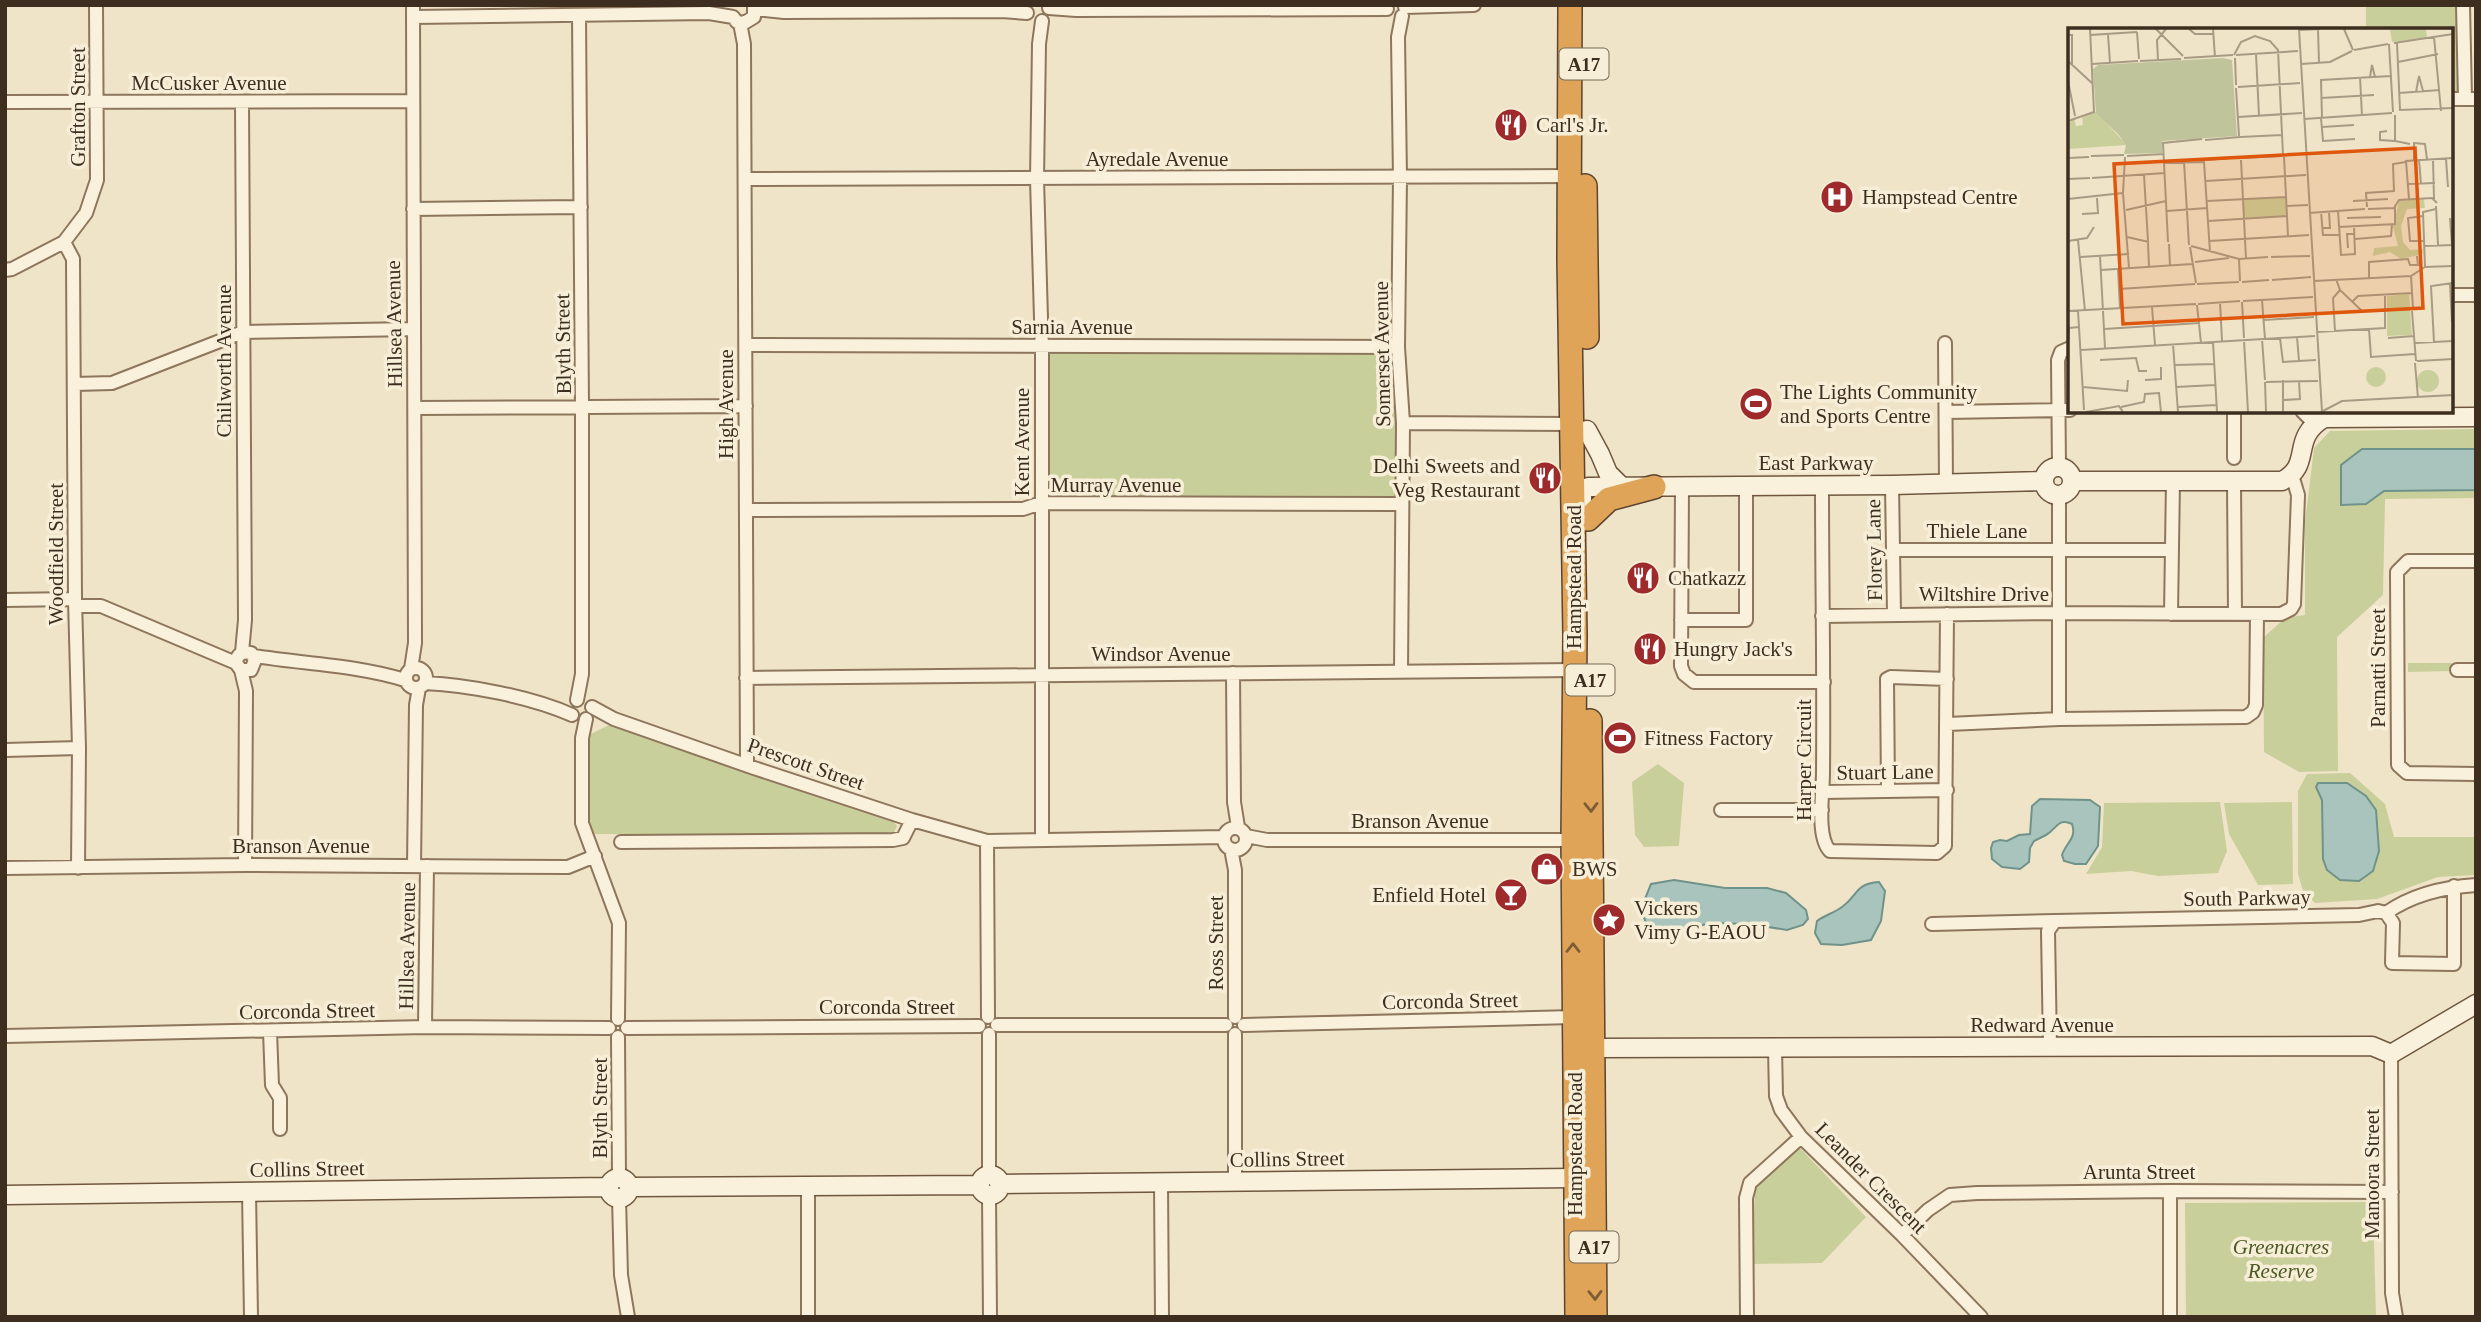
<svg xmlns="http://www.w3.org/2000/svg" width="2481" height="1322" font-family="Georgia,serif">
<rect width="100%" height="100%" fill="#f0e4c8"/>
<!-- green -->
<path fill="#c9cf9b" d="M2366,5H2462L2464,101L2451,100V30H2366Z
M1041,346L1398,347L1402,504L1041,503Z
M2476,429V498L2385,499L2383,595L2337,637L2338,771L2299,772L2264,752L2263,638L2285,618L2305,615V522L2314,448L2330,431Z
M2408,663H2452V671L2408,672Z
M611,724L892,820L897,826L894,832L886,834H593L590,820L589,735Z
M1658,764L1684,783L1679,846L1644,847L1635,835L1632,782Z
M2350,773L2385,804L2394,837H2476V875L2438,877L2377,899L2315,903L2303,891L2298,874V791L2307,774Z
M2220,802L2227,851L2218,873L2158,876L2131,871L2086,874L2102,847L2104,803Z
M2292,802L2293,884L2258,885L2229,834L2224,803Z
M1799,1147L1866,1217L1822,1263L1752,1264L1755,1189Z
M2373,1202L2376,1317H2186L2185,1203Z"/>
<!-- water -->
<path fill="#a9c4bc" stroke="#6f938a" stroke-width="2" d="M2362,449H2476V490L2384,491L2366,504L2341,505V465Z
M2318,783H2347L2366,796L2376,810L2379,851L2373,871L2359,881L2340,880L2327,870L2323,859L2322,800L2316,787Z
M2040,799L2090,800L2100,807L2098,846L2086,864H2075L2064,861L2062,855C2066,842 2077,839 2072,824C2058,817 2057,829 2046,835C2042,837 2038,839 2034,841L2030,848L2029,862L2020,869L2002,867L1992,859L1991,848L1993,842L2000,840L2007,841L2019,835L2030,834L2032,806Z
M1674,880L1725,888H1767L1786,893L1806,910L1808,919L1803,925L1787,930L1750,924L1710,923L1670,934L1648,929L1641,909L1651,884Z
M1879,882L1885,891L1881,921L1871,940L1842,945L1821,944L1815,933L1817,921C1825,915 1834,913 1842,907C1859,895 1854,884 1879,882Z"/>
<g fill="none" stroke-linecap="round" stroke-linejoin="round">
<defs>
<path id="street" d="M2463,5L2465,99
M1405,7L1474,5
M1049,8L1076,10L1387,9
M755,9L784,12L1002,11L1027,13
M413,17L709,13L733,17L737,22L744,23L754,17V5
M1042,21L1039,44L1037,179L1042,353V840
M740,23L744,44L747,765
M2451,99H2476
M5,102L413,101
M745,179L1570,176
M413,209L581,207
M64,242L73,259L75,599L79,748L78,868
M5,270L12,269L64,242L86,213L97,180L96,5
M2451,295H2476
M1945,343L1946,484
M746,345L1398,347
M75,384L112,383L243,332L413,329
M415,408L746,406
M2234,411V458
M2302,411L2315,424
M1946,412L2070,410
M1403,423L1574,424
M2059,467L2058,360L2061,352L2070,348
M2234,481L2235,614
M1892,485L1894,614
M1682,486L1681,666L1684,674L1694,682H1824
M1822,486C1822,582 1824,677 1823,773C1823,793 1816,837 1830,851L1937,853L1945,846L1947,614
M2059,496V719
M746,510L1023,509L1041,503L1402,504
M1893,550H2172
M2476,561H2408L2397,572L2398,765L2407,773L2476,774
M5,600L75,599
M75,606H101L236,663L241,670H251L255,660L251,653C242,651 237,654 236,663
M2171,614L2173,481
M1822,616L2058,613L2281,614L2291,609L2294,604L2298,495L2292,475
M1681,620H1746V486
M242,652L245,620L242,102
M254,656C305,664 356,665 405,680
M406 678a10 10 0 1 1 20 0a10 10 0 1 1-20 0Z
M411,669L415,643L413,5
M241,670L246,691L245,865
M2457,670H2476
M1401,671L1403,423L1398,347L1400,178L1398,37L1402,16
M1233,673L1234,802L1238,827
M746,678L1575,670
M425,683C469,685 532,697 572,715
M577,700L582,674V406L579,15
M592,707L614,719L754,768L912,820L987,841L1224,837
M586,719L582,738V823L619,923L618,1019
M1948,724L2059,719L2246,717L2253,712L2256,705L2257,614
M5,750L79,748
M1888,791L1887,679L1891,677L1947,679
M1823,792L1947,790
M1721,810H1822
M1224 839a11 11 0 1 1 22 0a11 11 0 1 1-22 0Z
M1246,836L1267,840H1573
M987,841L988,1017
M621,842L893,840L903,838L912,820
M1231,849L1235,870V1017
M414,866L416,705L419,688
M5,868L245,865L568,867L595,856
M2386,913C2413,894 2444,887 2476,885
M1932,924L2055,921
M997,1025H1226
M1244,1025L1574,1017
M425,1027L427,866
M627,1028L979,1026
M270,1031L272,1085L280,1098V1129
M989,1034V1175
M5,1036L425,1027L609,1028
M618,1037L619,1178
M2050,1047L2048,931L2055,921L2359,915L2378,911L2386,913L2393,923L2392,963L2454,964V886
M1775,1048L1776,1096L1781,1110L1801,1137L1902,1235L1981,1317
M2391,1054L2392,1293L2396,1317
M1235,1182V1034
M1161,1183L1162,1317
M808,1186V1317
M2170,1191V1317
M249,1192L251,1317
M989,1195L990,1317
M619,1198L621,1275L628,1317
M1902,1235L1928,1210L1950,1195L1977,1193L2170,1191L2392,1192
M1747,1317L1746,1198L1750,1183L1801,1137"/>
<path id="secondary" d="M1587,430L1600,454L1608,473L1622,487
M2044 481a14 14 0 1 1 28 0a14 14 0 1 1-28 0Z
M2073,481H2282C2314,464 2289,439 2324,418L2476,417
M1582,511V491L1588,487L1892,485L2044,481
M1592,1048L2372,1046L2391,1054L2476,1004
M980 1185a10 10 0 1 1 20 0a10 10 0 1 1-20 0Z
M609 1188a10 10 0 1 1 20 0a10 10 0 1 1-20 0Z
M999,1184L1574,1178
M629,1187L980,1185
M5,1195L609,1187"/>
<path id="highway" d="M1570,5L1569,259L1575,635L1573,840L1577,1317
M1585,186L1587,337
M1588,519L1609,499L1654,487
M1590,721L1595,1317"/>
</defs>
<!-- street casing -->
<use href="#street" stroke="#8d765c" stroke-width="16"/>
<!-- secondary casing -->
<use href="#secondary" stroke="#6f573f" stroke-width="21"/>
<!-- highway casing -->
<use href="#highway" stroke="#5b4430" stroke-width="26"/>
<!-- street -->
<use href="#street" stroke="#faf1dc" stroke-width="12"/>
<!-- secondary -->
<use href="#secondary" stroke="#faf1dc" stroke-width="18"/>
<!-- highway -->
<use href="#highway" stroke="#e0a458" stroke-width="23"/>
</g>
<!-- one-way arrows -->
<defs><path id="oneway-chevron" d="M-2-3.5L2.5 0L-2 3.5" fill="none" stroke-width="1.6" stroke-linecap="round" stroke-linejoin="round" transform="scale(1.75)"/></defs>
<g stroke="#7e5d36">
<use href="#oneway-chevron" transform="translate(1591 807) rotate(89)"/>
<use href="#oneway-chevron" transform="translate(1573 948) rotate(-90)"/>
<use href="#oneway-chevron" transform="translate(1595 1295) rotate(89)"/>
</g>
<!-- icons -->
<defs>
<symbol id="restaurant-disc" viewBox="-11 -11 22 22"><circle r="9.5" fill="#9e2a2b" stroke="#f7eed8"/><path d="M-5-6h1v4h1v-4h1v4h1v-4h1v5L-1.5 .5V6h-2V.5L-5-1ZM5-6V6H3V1.5H1.5Q1.5-4 5-6Z" fill="#fff"/></symbol>
<symbol id="hospital-disc" viewBox="-11 -11 22 22"><circle r="9.5" fill="#9e2a2b" stroke="#f7eed8"/><path d="M-5-5h3v3.5h4V-5h3V5h-3V1.5h-4V5h-3Z" fill="#fff"/></symbol>
<symbol id="stadium-disc" viewBox="-11 -11 22 22"><circle r="9.5" fill="#9e2a2b" stroke="#f7eed8"/><path d="M0-5a6.5 5 0 1 0 0 10a6.5 5 0 1 0 0-10ZM-3.5-1.8h7v3.6h-7Z" fill="#fff"/></symbol>
<symbol id="shop-disc" viewBox="-11 -11 22 22"><circle r="9.5" fill="#9e2a2b" stroke="#f7eed8"/><path d="M-5-2.5h2.3a2.7 3.5 0 0 1 5.4 0H5L5.5 6h-11ZM-1.5-2.5h3a1.5 2.3 0 0 0-3 0Z" fill="#fff"/></symbol>
<symbol id="bar-disc" viewBox="-11 -11 22 22"><circle r="9.5" fill="#9e2a2b" stroke="#f7eed8"/><path d="M-6-5H6L.8 .8V4.5H3.5V6h-7V4.5H-.8V.8Z" fill="#fff"/></symbol>
<symbol id="sight-disc" viewBox="-11 -11 22 22"><circle r="9.5" fill="#9e2a2b" stroke="#f7eed8"/><path d="M0-6L1.8-2.2L6-1.7L2.9 1.2L3.7 5.4L0 3.3L-3.7 5.4L-2.9 1.2L-6-1.7L-1.8-2.2Z" fill="#fff"/></symbol>
</defs>
<g fill-rule="evenodd">
<use href="#restaurant-disc" x="1492" y="106" width="38" height="38"/>
<use href="#hospital-disc" x="1818" y="178" width="38" height="38"/>
<use href="#stadium-disc" x="1737" y="385" width="38" height="38"/>
<use href="#restaurant-disc" x="1526" y="459" width="38" height="38"/>
<use href="#restaurant-disc" x="1624" y="559" width="38" height="38"/>
<use href="#restaurant-disc" x="1631" y="630" width="38" height="38"/>
<use href="#stadium-disc" x="1601" y="719" width="38" height="38"/>
<use href="#shop-disc" x="1528" y="850" width="38" height="38"/>
<use href="#bar-disc" x="1492" y="876" width="38" height="38"/>
<use href="#sight-disc" x="1590" y="901" width="38" height="38"/>
</g>
<g text-anchor="middle" dominant-baseline="central" stroke-width="7" stroke-linejoin="round" paint-order="stroke">
<!-- shield labels -->
<g fill="#f7eed8" stroke="#756857" stroke-width="2">
<rect x="1559.5" y="48.5" width="49" height="31" rx="5"/>
<rect x="1565.5" y="664.5" width="49" height="31" rx="5"/>
<rect x="1569.5" y="1231.5" width="49" height="31" rx="5"/>
</g>
<g font-size="19" font-weight="bold" fill="#3d2e20">
<text x="1584" y="64">A17</text>
<text x="1590" y="680">A17</text>
<text x="1594" y="1247">A17</text>
</g>
<!-- street labels -->
<g font-size="21" fill="#3d2e20" stroke="#f7eed8">
<text x="209" y="83">McCusker Avenue</text>
<text transform="translate(78 107) rotate(-90)">Grafton Street</text>
<text x="1157" y="159">Ayredale Avenue</text>
<text transform="translate(394 324) rotate(-91)">Hillsea Avenue</text>
<text x="1072" y="327">Sarnia Avenue</text>
<text transform="translate(563 344) rotate(-91)">Blyth Street</text>
<text transform="translate(1382 354) rotate(-91)">Somerset Avenue</text>
<text transform="translate(224 361) rotate(-90)">Chilworth Avenue</text>
<text transform="translate(726 404) rotate(-90)">High Avenue</text>
<text transform="translate(1022 442) rotate(-90)">Kent Avenue</text>
<text x="1816" y="463">East Parkway</text>
<text x="1116" y="485">Murray Avenue</text>
<text x="1977" y="531">Thiele Lane</text>
<text transform="translate(1874 550) rotate(-91)">Florey Lane</text>
<text transform="translate(56 554) rotate(-90)">Woodfield Street</text>
<text transform="translate(1574 577) rotate(-90)">Hampstead Road</text>
<text x="1984" y="594">Wiltshire Drive</text>
<text x="1161" y="654">Windsor Avenue</text>
<text transform="translate(2378 668) rotate(-90)">Parnatti Street</text>
<text transform="translate(1804 760) rotate(-90)">Harper Circuit</text>
<text transform="translate(806 764) rotate(19)">Prescott Street</text>
<text transform="translate(1885 772) rotate(-1)">Stuart Lane</text>
<text x="1420" y="821">Branson Avenue</text>
<text x="301" y="846">Branson Avenue</text>
<text transform="translate(2247 898) rotate(-1)">South Parkway</text>
<text transform="translate(1216 943) rotate(-90)">Ross Street</text>
<text transform="translate(407 946) rotate(-89)">Hillsea Avenue</text>
<text transform="translate(1450 1001) rotate(-1)">Corconda Street</text>
<text x="887" y="1007">Corconda Street</text>
<text transform="translate(307 1011) rotate(-1)">Corconda Street</text>
<text x="2042" y="1025">Redward Avenue</text>
<text transform="translate(600 1108) rotate(-90)">Blyth Street</text>
<text transform="translate(1575 1144) rotate(-90)">Hampstead Road</text>
<text transform="translate(1287 1159) rotate(-1)">Collins Street</text>
<text transform="translate(307 1169) rotate(-1)">Collins Street</text>
<text x="2139" y="1172">Arunta Street</text>
<text transform="translate(2372 1174) rotate(-90)">Manoora Street</text>
<text transform="translate(1871 1178) rotate(45)">Leander Crescent</text>
</g>
<!-- poi labels -->
<g font-size="21" fill="#3d2e20" stroke="#f7eed8" text-anchor="start">
<text x="1536" y="125">Carl's Jr.</text>
<text x="1862" y="197">Hampstead Centre</text>
<text x="1780" y="392">The Lights Community<tspan x="1780" dy="24">and Sports Centre</tspan></text>
<text x="1520" y="466" text-anchor="end">Delhi Sweets and<tspan x="1520" dy="24">Veg Restaurant</tspan></text>
<text x="1668" y="578">Chatkazz</text>
<text x="1674" y="649">Hungry Jack's</text>
<text x="1644" y="738">Fitness Factory</text>
<text x="1572" y="869">BWS</text>
<text x="1486" y="895" text-anchor="end">Enfield Hotel</text>
<text x="1634" y="908">Vickers<tspan x="1634" dy="24">Vimy G-EAOU</tspan></text>
</g>
<!-- park labels -->
<g font-size="21" font-style="italic" fill="#4d5a26" stroke="#f7eed8">
<text x="2281" y="1247">Greenacres<tspan x="2281" dy="24">Reserve</tspan></text>
</g>
</g>
<!-- overview -->
<g transform="translate(2068 28)">
<rect width="385" height="385" fill="#f0e4c8"/>
<path d="M322,1H358L359,10L324,14ZM28,84L59,117L0,121V96L6,90L8,98L15,97L14,88ZM218,169L219,188L176,190L175,171ZM356,171L357,180L339,181L333,198L335,214L342,222L355,221V226L333,231L322,224L305,228L306,220L330,218L325,199L331,173ZM341,266L344,307L319,308V268ZM298 349a10 10 0 1 1 20 0a10 10 0 1 1-20 0ZM349 353a11 11 0 1 1 22 0a11 11 0 1 1-22 0Z" fill="#c9cf9b"/>
<path d="M155,30L164,32L169,108L94,113V125L56,126L58,117L51,107L28,85L25,41L30,37Z" fill="#bfc49a"/>
<path fill="none" stroke="#a89b85" stroke-width="2" d="M88,1L115,28M121,1L127,6H145M145,1L147,29M231,1L254,384M250,1L251,35M276,1L285,22M231,2L252,1M69,4L71,31M40,6L42,35M0,7H4V37M22,7L69,4M366,9L373,83M326,15L385,6M329,15L332,82L385,80M321,16L325,84M286,22L320,16M188,26L191,88M166,27L173,14L187,8L202,13L210,22L215,127M168,27L230,23M116,30L165,27M167,30L168,57M90,32L89,12L98,1M0,33L25,56M72,33L113,31M330,34L370,26M24,36L70,33M233,36L262,34L284,23M292,49L294,88M302,49L304,37L307,49M0,53L7,88M170,59L232,55M168,60L171,108M348,64L351,48L355,63M331,65L372,62M253,70L306,67M327,87V113L342,116M170,89L234,85M253,90L255,113L287,111M254,90L253,52L323,48M236,91L324,85M0,93L26,84L22,1M254,99L286,97M319,103L312,104V112L327,113M172,109L214,107M137,112L172,109M23,128L56,127M59,128L96,126M216,129L220,208M0,130L21,129M173,130L214,128M365,131L366,171M378,131L380,159M138,132L173,129M173,132L178,231M346,132V115L357,116L359,131M351,132L353,156M116,134L121,217M136,134L142,224M96,135L137,134M76,147L80,213M24,150L97,145M0,151L22,150M138,153L238,147M340,156L367,155M55,165L61,240M55,165L57,129M0,171L55,165M341,171L338,133L385,130M139,173L218,169M285,173L320,171M219,178L240,177M368,178L370,217M299,179L298,165L326,163L325,136L338,134M300,181L326,180L331,172L364,170L369,175M58,182L98,173M99,183L139,180M270,183L273,227L287,226L286,198M253,184L255,207H272M241,185L297,181M14,186L30,185L29,170M355,188L340,190L342,213H357M279,190L313,189M382,190L384,217M140,193L219,188M271,199L327,196V179M254,200H262L261,184M59,209L81,214M287,211L323,208L324,196M10,212L17,283M0,213L19,210L26,199M141,213L241,207M100,214L95,115L134,111M80,215L81,239M101,216L102,238M123,218L171,231L200,229M357,218L385,217M122,219L128,255M280,220L279,206H286M32,228L37,320M12,229L61,226M203,229L242,228M171,231L172,253M127,234L161,230M357,239L355,184L368,181M50,241L52,281M33,242L124,236M343,248L345,281M301,250V234L340,231L342,237H350L349,228M268,251L272,262L294,283H318M204,252L243,249M246,253L343,248L357,239L385,238M174,254L201,252M129,256L171,254M382,256L384,294M51,261L127,256M194,272L197,311M175,273L245,269M285,273L290,268L344,265M152,274L154,313M174,274L176,310M130,276L172,273M129,277L133,315M84,279L87,317M0,283L128,276M10,283L16,382M344,283L348,333M196,292L246,289M36,301L132,295M301,301L303,329L347,326M267,303L265,270L272,262M249,304L317,300V266M229,309L231,333M212,310L215,334L248,332M320,310L346,308M194,311L197,352M176,312L180,384M0,314L1,300L11,299M145,314L149,384M366,314L363,258L385,255M347,315L385,313M105,316L110,384M13,322L247,308M32,332L68,330L71,343H79M349,333L385,331M347,335L350,370M107,337L146,336M77,352L93,351V339M215,352V384M197,354L198,384M198,354L250,353M15,359L59,363L60,352M108,359L147,357M216,372L232,371L231,353M53,379L76,374L77,366L91,365L93,384M110,379L148,377M18,384L51,378L55,384M253,384L274,373L385,367"/>
<path fill="#df570d" fill-opacity="0.15" stroke="#df570d" stroke-width="3.5" d="M347,120L355,280L55,296L46,136Z"/>
<rect width="385" height="385" fill="none" stroke="#3d2e20" stroke-width="3.5"/>
</g>
<!-- border -->
<rect width="2481" height="1322" fill="none" stroke="#3d2e20" stroke-width="14"/>
</svg>
